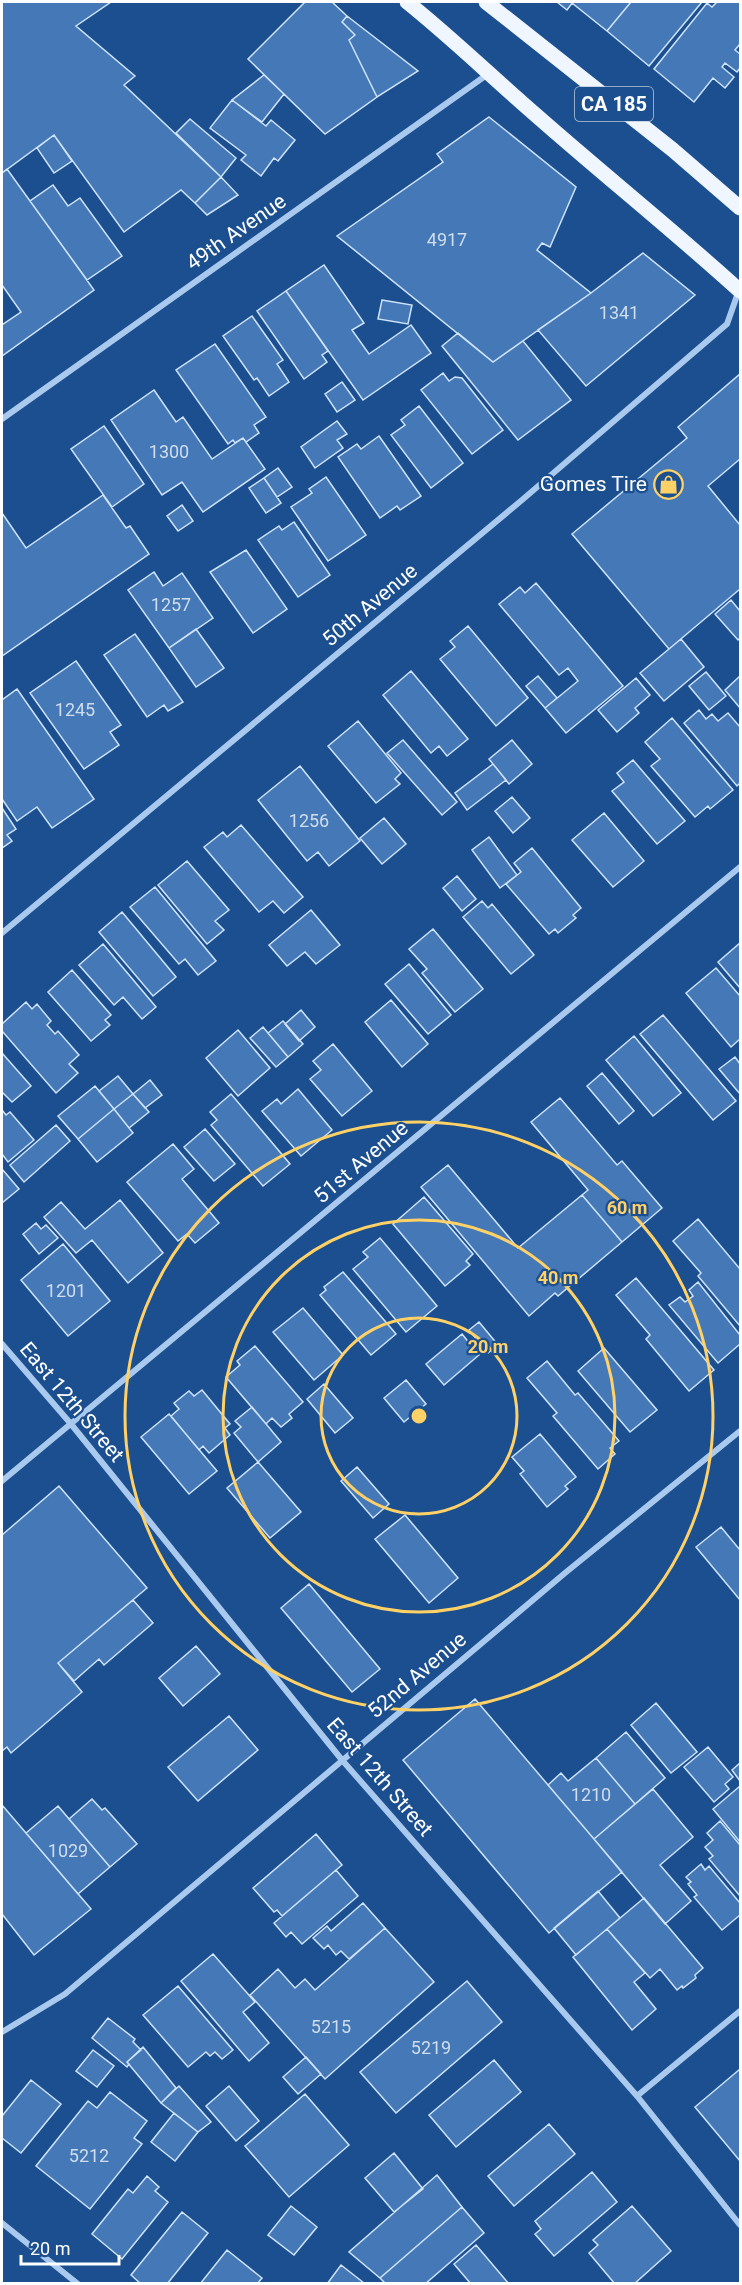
<svg xmlns="http://www.w3.org/2000/svg" width="742" height="2285" font-family="Roboto,sans-serif">
<rect width="100%" height="100%" fill="#1b4f8f"/>
<!-- building -->
<path fill="#4478b7" stroke="#cfe3fa" stroke-width="1.5" d="M2,2H111L76,26L135,76L124,85L221,177L195,203L181,190L124,232L54,135L2,173Z
M305,2H332L347,16L342,22L355,35L349,40L377,97L325,134L248,59Z
M557,2H573L567,10Z
M573,2H631L607,31L572,3Z
M631,2H702L649,66L607,31Z
M717,2H740V44L735,50L740,54V68L737,72L725,63L722,67L734,77L725,88L713,78L694,102L654,69L707,3L712,7Z
M347,16L418,71L377,97L349,40L355,35L342,22Z
M264,75L284,94L262,122L232,100Z
M232,100L266,126L271,120L295,140L278,161L274,158L261,176L241,160L246,155L210,128Z
M489,117L576,187L550,247L542,243L537,250L591,293L493,362L337,236L443,162L437,154Z
M190,119L236,158L221,177L176,133Z
M54,135L72,161L54,173L37,148Z
M7,169L94,290L2,356V325L21,312L2,285V173Z
M221,177L238,195L207,215L195,203Z
M53,185L68,206L80,198L122,256L87,280L30,201Z
M643,253L695,295L586,386L538,330L591,293Z
M324,265L364,323L352,330L369,354L411,325L431,353L363,400L286,291Z
M286,291L328,351L322,355L327,362L304,379L257,311Z
M382,300L412,305L408,324L378,319Z
M252,316L283,360L277,364L289,382L269,396L257,378L254,380L223,336Z
M458,333L493,362L523,341L571,400L518,440L442,346Z
M215,344L266,417L254,425L259,433L246,442L243,438L235,443L233,440L228,444L176,370Z
M443,373L449,381L455,377L462,378L503,430L472,454L421,390Z
M740,374V459L708,486L740,525V589L669,649L572,534L687,438L678,427Z
M342,382L355,400L337,412L325,394Z
M154,390L176,422L183,417L212,459L243,438L265,469L203,512L182,482L162,495L111,420Z
M419,406L463,463L431,488L391,435L405,425L401,420Z
M337,421L347,434L337,440L343,448L315,468L301,447Z
M104,426L144,484L112,507L71,449Z
M379,436L421,496L400,510L397,506L380,518L338,457L357,444L361,449Z
M278,468L292,487L277,497L264,478Z
M326,477L366,535L328,561L291,507L312,493L309,489Z
M264,478L281,503L266,513L249,488Z
M103,495L126,528L130,526L149,554L2,656V513L26,548Z
M182,505L193,521L178,531L167,516Z
M294,522L330,575L298,597L258,540L279,526L282,530Z
M246,550L287,609L253,633L210,572Z
M154,572L163,586L182,573L213,618L169,648L128,590Z
M536,583L623,686L566,733L545,708L578,681L568,668L559,675L499,604L520,587L525,593Z
M731,600L740,611V638L738,640L715,614Z
M468,626L528,698L496,726L440,659L455,647L450,641Z
M196,629L224,668L196,687L169,648Z
M135,634L183,702L168,711L164,705L147,717L104,655Z
M681,639L704,667L664,701L640,673Z
M76,661L121,725L110,732L119,745L84,769L30,693Z
M411,671L468,739L447,756L439,746L431,753L383,695Z
M706,672L726,696L709,710L689,686Z
M538,676L557,698L545,708L526,686Z
M740,676V708L725,690Z
M636,678L650,695L635,708L639,713L617,732L598,710Z
M17,689L94,799L52,828L37,807L17,821L2,799V700Z
M699,710L706,719L712,714L718,721L728,713L740,727V783L737,786L684,723Z
M672,718L733,790L710,809L708,806L695,817L651,766L660,759L645,742Z
M358,721L401,773L395,779L400,784L376,803L328,746Z
M403,740L457,802L442,815L387,753Z
M512,740L532,764L509,784L489,759Z
M633,760L685,821L657,844L612,791L624,782L617,773Z
M493,764L506,780L467,810L455,793Z
M300,766L360,841L329,866L318,852L307,861L258,800Z
M512,797L530,818L513,833L495,811Z
M2,808L16,829L7,835L12,841L2,848Z
M604,813L644,861L613,887L572,840Z
M384,818L406,844L382,864L360,838Z
M241,825L303,897L284,913L273,901L259,912L204,847L223,832L227,837Z
M489,837L517,875L500,888L472,850Z
M532,848L581,908L573,915L576,918L558,933L555,929L549,934L506,884L521,872L514,863Z
M187,861L229,910L215,921L224,930L207,944L158,885Z
M457,876L476,899L462,911L443,888Z
M155,887L216,961L198,975L185,959L179,964L130,907Z
M482,901L488,908L492,904L534,955L511,974L463,917Z
M311,910L340,945L316,964L305,952L287,966L269,945Z
M122,912L176,977L153,996L99,932Z
M433,929L483,989L455,1012L422,973L427,969L409,949Z
M740,943V988L718,962Z
M103,944L156,1007L142,1019L123,997L114,1005L79,965Z
M409,964L451,1015L428,1034L385,984Z
M716,968L740,996V1039L731,1047L686,993Z
M72,970L111,1015L105,1020L110,1025L91,1041L48,992Z
M391,1000L428,1044L402,1067L365,1022Z
M26,1002L32,1009L37,1004L51,1021L47,1025L55,1034L58,1031L79,1055L69,1064L78,1073L56,1093L2,1031V1024Z
M301,1010L315,1027L299,1041L285,1024Z
M663,1015L736,1101L713,1120L640,1034Z
M283,1021L303,1044L288,1057L268,1033Z
M263,1027L288,1057L276,1067L250,1038Z
M238,1030L270,1068L238,1096L206,1058Z
M634,1036L681,1093L653,1116L606,1060Z
M333,1044L372,1091L342,1116L310,1079L321,1070L313,1061Z
M2,1053L31,1086L12,1102L2,1092Z
M735,1057L740,1064V1094L719,1069Z
M602,1073L634,1111L619,1124L587,1086Z
M118,1076L133,1094L114,1109L99,1091Z
M150,1080L162,1095L145,1108L133,1094Z
M95,1086L114,1109L78,1139L58,1116Z
M298,1089L332,1130L301,1156L262,1111L277,1099L281,1104Z
M133,1094L149,1112L129,1128L114,1109Z
M231,1094L290,1164L263,1186L211,1125L217,1120L210,1112Z
M560,1098L617,1165L622,1161L662,1208L622,1242L582,1195L588,1190L531,1122Z
M114,1109L133,1133L97,1162L78,1139Z
M2,1110L6,1115L10,1112L34,1140L8,1162L2,1154Z
M56,1125L70,1141L24,1182L10,1165Z
M205,1129L235,1164L214,1181L184,1147Z
M173,1144L194,1169L182,1179L219,1223L195,1243L187,1234L178,1241L127,1182Z
M448,1165L518,1248L582,1195L622,1242L558,1296L555,1293L529,1316L421,1187Z
M2,1169L19,1189L2,1203Z
M424,1197L473,1254L466,1261L470,1265L445,1286L393,1224Z
M120,1200L163,1253L128,1283L92,1240L76,1253L44,1217L61,1202L85,1229Z
M698,1219L740,1269V1326L698,1276L701,1273L673,1241Z
M36,1223L41,1229L46,1225L58,1238L39,1254L23,1234Z
M380,1238L437,1306L406,1332L353,1269L368,1257L363,1252Z
M63,1244L110,1301L68,1336L21,1280Z
M343,1272L396,1334L371,1355L320,1295L326,1290L324,1287Z
M636,1278L714,1370L689,1391L646,1339L650,1335L616,1295Z
M698,1282L740,1335V1344L718,1363L669,1305L680,1297L685,1302L693,1296L689,1290Z
M303,1308L343,1355L314,1380L273,1332Z
M479,1322L498,1345L488,1353L469,1330Z
M462,1334L479,1355L444,1385L426,1364Z
M255,1346L303,1402L289,1414L292,1418L281,1427L272,1418L266,1424L226,1377L240,1365L237,1361Z
M604,1348L657,1410L630,1432L578,1371Z
M547,1361L575,1395L578,1393L619,1441L610,1448L615,1454L598,1469L553,1416L557,1413L527,1378Z
M406,1380L426,1404L404,1422L384,1398Z
M324,1384L353,1418L335,1433L307,1399Z
M202,1390L230,1424L225,1428L230,1435L209,1453L203,1446L199,1450L171,1416L179,1409L174,1403L189,1391L194,1396Z
M252,1407L281,1442L258,1462L234,1433L241,1427L235,1421Z
M169,1414L217,1471L189,1494L141,1437Z
M540,1434L576,1477L565,1486L568,1489L547,1507L520,1474L524,1471L512,1457Z
M258,1462L301,1512L270,1538L227,1488Z
M357,1467L389,1504L373,1518L341,1481Z
M59,1486L147,1588L58,1663L82,1692L11,1753L7,1747L2,1751V1535Z
M405,1515L458,1578L429,1603L375,1539Z
M721,1527L740,1550V1600L696,1547Z
M309,1584L380,1669L352,1692L281,1608Z
M133,1600L153,1623L104,1665L99,1659L74,1681L58,1663Z
M196,1646L220,1674L183,1706L159,1678Z
M475,1699L622,1872L549,1933L403,1760Z
M656,1703L697,1752L671,1773L631,1725Z
M229,1716L258,1750L198,1801L168,1767Z
M626,1732L665,1778L635,1804L596,1758Z
M708,1747L733,1777L725,1784L729,1789L714,1802L684,1767Z
M596,1758L635,1804L594,1839L548,1785L561,1773L568,1781Z
M740,1763V1781L732,1770Z
M740,1786V1842L713,1809Z
M653,1789L693,1837L660,1865L691,1901L665,1924L594,1839Z
M92,1799L102,1810L105,1808L137,1844L110,1867L69,1819Z
M2,1805L91,1909L34,1955L2,1914Z
M58,1806L110,1867L78,1894L26,1833Z
M720,1821L740,1845V1896L709,1859L713,1856L705,1847L713,1840L707,1833Z
M316,1834L342,1865L282,1916L277,1910L274,1912L253,1888Z
M701,1864L705,1870L709,1866L740,1903V1915L722,1930L694,1897L697,1895L688,1884L691,1882L686,1877Z
M336,1870L358,1896L302,1944L291,1932L286,1937L274,1923Z
M598,1891L620,1918L576,1955L554,1928Z
M644,1898L703,1968L695,1975L696,1978L683,1988L682,1986L677,1990L660,1969L650,1978L607,1929Z
M363,1903L385,1928L349,1959L341,1951L336,1955L328,1945L324,1949L313,1938L327,1926L331,1931Z
M385,1928L434,1982L325,2079L250,1995L278,1969L295,1988L305,1979L315,1990Z
M607,1929L645,1973L634,1982L656,2009L632,2030L573,1957Z
M213,1954L255,2002L243,2012L269,2043L249,2061L181,1981Z
M467,1981L502,2022L396,2113L360,2072Z
M178,1986L233,2050L222,2059L215,2052L210,2056L206,2052L188,2067L143,2015Z
M108,2018L135,2039L133,2042L141,2050L127,2062L129,2064L127,2067L92,2038Z
M143,2047L176,2088L161,2103L127,2062Z
M93,2050L114,2066L97,2087L76,2071Z
M306,2057L321,2074L298,2094L283,2077Z
M494,2060L521,2092L456,2147L429,2115Z
M740,2069V2161L695,2107Z
M31,2080L61,2104L21,2153L2,2138V2116Z
M179,2086L211,2122L198,2132L161,2103Z
M229,2086L259,2121L236,2141L206,2106Z
M110,2092L147,2121L134,2138L142,2144L90,2209L36,2166L88,2101L97,2108Z
M305,2094L349,2145L289,2197L245,2146Z
M174,2113L198,2132L175,2161L151,2142Z
M549,2124L575,2154L514,2206L488,2176Z
M394,2153L423,2189L394,2212L365,2178Z
M592,2172L617,2202L554,2256L535,2234L541,2229L535,2221Z
M437,2175L462,2207L380,2278L349,2252Z
M147,2176L159,2187L155,2191L168,2202L122,2259L92,2234L128,2189L133,2193Z
M291,2206L317,2227L294,2255L268,2235Z
M632,2206L671,2251L634,2284H615L589,2253L598,2245L593,2240Z
M462,2207L484,2233L425,2284H386L380,2278Z
M182,2212L208,2233L167,2284H141L131,2275Z
M476,2245L509,2284H471L454,2264Z
M227,2250L262,2278L257,2284H200Z
M341,2265L364,2283L363,2284H327Z"/>
<g fill="none" stroke-linecap="round" stroke-linejoin="round">
<!-- street -->
<path stroke="#a9c9ee" stroke-width="6" d="M2,419L488,74
M2,933L522,500L727,324L739,290
M2,1344L71,1424L342,1760L637,2096L740,2225
M2,1481L740,867
M2,2032L65,1994L565,1573L740,1431
M637,2096L740,2011
M2,2223L78,2284"/>
<!-- primary -->
<path stroke="#f0f6ff" stroke-width="15" d="M407,2C452,38 493,78 537,116C604,175 674,231 740,291
M486,2L673,150L740,208"/>
</g>
<!-- distance rings -->
<g fill="none" stroke="#ffd166" stroke-width="3">
<circle cx="419" cy="1416" r="98"/>
<circle cx="419" cy="1416" r="196"/>
<circle cx="419" cy="1416" r="294"/>
</g>
<!-- icons -->
<defs>
<symbol id="shop-ring" viewBox="-11 -11 22 22"><circle r="9.5" fill="#1b4f8f" stroke="#ffd166" stroke-width="1.5"/><path d="M-5-2.5h2.3a2.7 3.5 0 0 1 5.4 0H5L5.5 6h-11ZM-1.5-2.5h3a1.5 2.3 0 0 0-3 0Z" fill="#ffd166"/></symbol>
</defs>
<g fill-rule="evenodd">
<use href="#shop-ring" x="652" y="468" width="33" height="33"/>
</g>
<g text-anchor="middle" dominant-baseline="central" stroke-width="4.5" stroke-linejoin="round" paint-order="stroke">
<!-- number labels -->
<g font-size="18" fill="#d0dded">
<text x="447" y="239">4917</text>
<text x="619" y="312">1341</text>
<text x="169" y="451">1300</text>
<text x="171" y="604">1257</text>
<text x="75" y="709">1245</text>
<text x="309" y="820">1256</text>
<text x="66" y="1290">1201</text>
<text x="591" y="1794">1210</text>
<text x="68" y="1850">1029</text>
<text x="331" y="2026">5215</text>
<text x="431" y="2047">5219</text>
<text x="89" y="2155">5212</text>
</g>
<!-- shield labels -->
<rect fill="#1b4f8f" stroke="#bbcadd" stroke-width="1.5" x="575" y="87" width="78" height="34" rx="4.5"/>
<g font-size="20" font-weight="bold" fill="#fff">
<text x="614" y="104">CA 185</text>
</g>
<!-- street labels -->
<g font-size="21" fill="#fff" stroke="#1b4f8f">
<text transform="translate(236 232) rotate(-35)">49th Avenue</text>
<text transform="translate(370 605) rotate(-40)">50th Avenue</text>
<text transform="translate(361 1162) rotate(-40)">51st Avenue</text>
<text transform="translate(72 1402) rotate(50)">East 12th Street</text>
<text transform="translate(417 1675) rotate(-40)">52nd Avenue</text>
<text transform="translate(380 1777) rotate(49)">East 12th Street</text>
</g>
<!-- poi labels -->
<g font-size="21" fill="#fff" stroke="#1b4f8f" text-anchor="end">
<text x="647" y="484">Gomes Tire</text>
</g>
</g>
<circle cx="419" cy="1416" r="9" fill="#ffd166" stroke="#1b4f8f" stroke-width="3"/>
<g font-size="18" text-anchor="middle" font-weight="bold" fill="#ffd166" stroke="#1b4f8f" stroke-width="4.5" stroke-linejoin="round" paint-order="stroke">
<text x="627" y="1214">60 m</text>
<text x="558" y="1284">40 m</text>
<text x="488" y="1353">20 m</text>
</g>
<!-- border -->
<rect width="742" height="2285" fill="none" stroke="#ffffff" stroke-width="6"/>
<!-- scale -->
<path d="M21 2255v9h98v-9" fill="none" stroke="#ffffff" stroke-width="3"/>
<text x="30" y="2255" font-size="18" fill="#ffffff" stroke="#1b4f8f" stroke-width="4.5" paint-order="stroke">20 m</text>
</svg>
